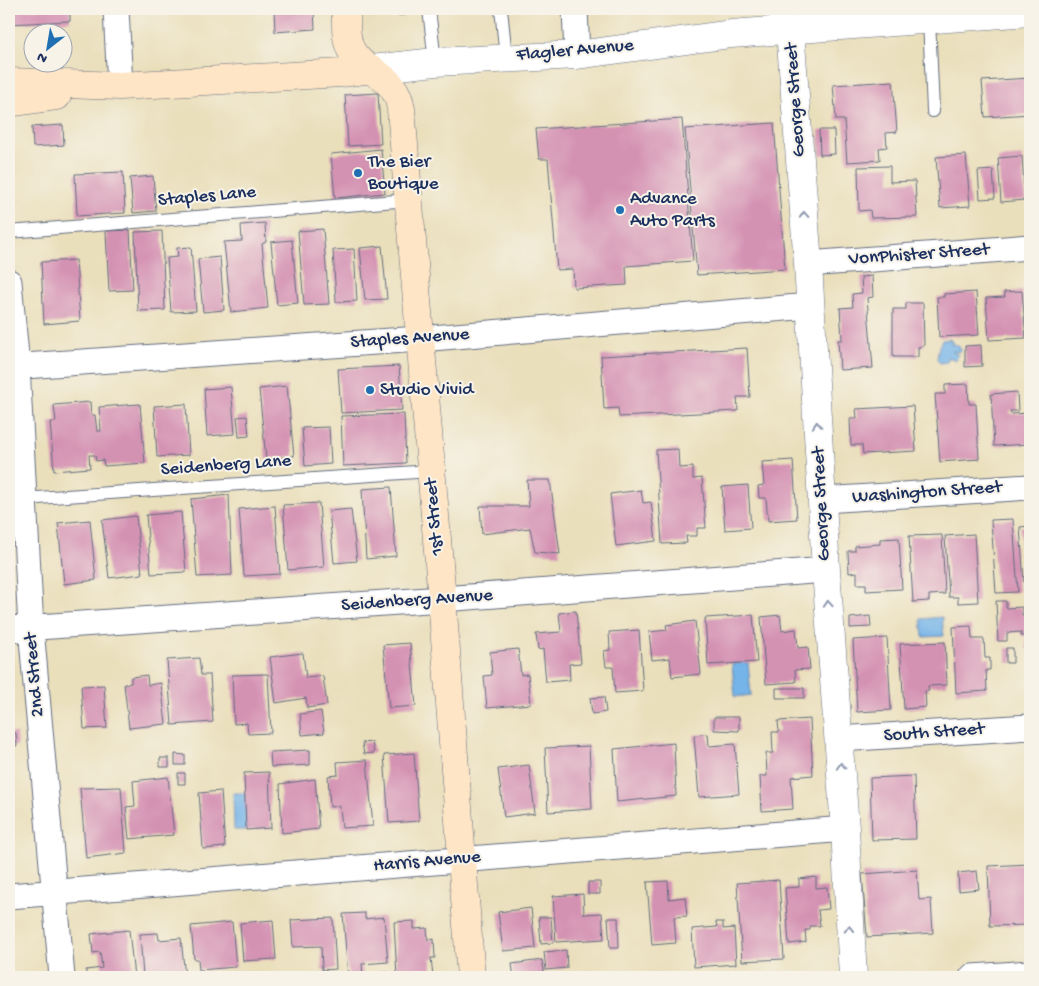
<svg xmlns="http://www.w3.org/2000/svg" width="1039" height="986" font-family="'Gochi Hand',sans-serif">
<rect width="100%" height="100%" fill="#f7f3e8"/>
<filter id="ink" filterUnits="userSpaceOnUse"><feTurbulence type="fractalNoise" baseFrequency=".02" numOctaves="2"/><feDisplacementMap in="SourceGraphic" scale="10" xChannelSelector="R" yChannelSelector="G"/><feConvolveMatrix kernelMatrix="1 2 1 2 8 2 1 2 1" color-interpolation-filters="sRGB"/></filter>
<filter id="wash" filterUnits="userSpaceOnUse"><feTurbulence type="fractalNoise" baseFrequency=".0096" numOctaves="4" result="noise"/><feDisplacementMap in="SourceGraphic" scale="20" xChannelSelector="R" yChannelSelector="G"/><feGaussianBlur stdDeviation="1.12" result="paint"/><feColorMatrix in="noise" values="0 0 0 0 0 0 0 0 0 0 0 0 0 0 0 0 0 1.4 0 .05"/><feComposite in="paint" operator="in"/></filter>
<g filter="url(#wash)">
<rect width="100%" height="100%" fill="#eadfbb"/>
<!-- water -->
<path fill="#74b4e8" stroke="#4872a3" d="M949,339L953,342L951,344L958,345L961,350L958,352L952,351L958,355L956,360L948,357L947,362L940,363L937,360C938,353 938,346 942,340Z
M942,617L944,636L923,637L921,619Z
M748,662L751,695L735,697L732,664Z
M233,793H245L246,830H234Z"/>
<g id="blocks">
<!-- building -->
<path fill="#d492b3" d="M9,9H70V21L9,24Z
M274,9H314L315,29L275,32Z
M375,9H406V15L376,16Z
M1030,78V114L985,117L982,81Z
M893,81L897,132L886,133L887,147L879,148L880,160L847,162L844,120H836L833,85Z
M378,93L381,144L348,146L345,95Z
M682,119L693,261L626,266L627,285L574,288L573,269L557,270L548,159H539L536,129Z
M774,123L785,269L697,275L685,129Z
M63,125L64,145L33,147L32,127Z
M819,130H834L835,154L820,155Z
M381,149L385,193L335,198L331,154Z
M966,155L970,206L940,208L936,157Z
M1022,156L1025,200L1001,202L998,158Z
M890,166V182L915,181L917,217L871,218L870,210L859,211L858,167Z
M993,170L995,198L980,199L978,171Z
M123,172L125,213L77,216L75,174Z
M153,176L156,211L133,213L130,178Z
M265,223L266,242L262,244L268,308L231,312L224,242L242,241L241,225Z
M323,229L329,304L304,305L298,231Z
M130,230L133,290L109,291L106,231Z
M162,231L165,310L138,311L135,232Z
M292,240L298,303L277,305L271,242Z
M382,246L387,299L365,300L360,248Z
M191,247L196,311L171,312L167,258L178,257L177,248Z
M354,249L357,301L336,302L333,250Z
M220,257L224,310L203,312L198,259Z
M76,260L80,321L44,324L41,262Z
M872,276L873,297L867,298L873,368L840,370L838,340H842L840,308L853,307L852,294L862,293L861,277Z
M1022,291L1026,338L989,340L986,298L1005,297L1004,292Z
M976,292L979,335L939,337L937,297H944V294Z
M906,303H923L924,346L918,347V357H893V309H906Z
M981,345L982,366L965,367V346Z
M747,348L750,397H737L738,411L619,417L618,408L604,409L601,356Z
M399,366L402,410L341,413L338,369Z
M968,384L969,404H976L979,459L940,462L935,394H945V385Z
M287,386L294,456L266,459L259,389Z
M231,387L235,434L207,436L204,389Z
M1017,392L1018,411H1010L1011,414L1028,413V422H1030V444L994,446L991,394Z
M90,402L91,415H95L97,431H101L99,407L140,404L145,463L104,466L103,460L96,461L95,455H89L90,468L54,471L50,422H56L54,405Z
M186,404L189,455L157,457L154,406Z
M913,406L916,451L863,454L862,445H851L850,418H857L856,409Z
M404,414L406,463L343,466L341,416Z
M247,416L249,436L239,437L237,417Z
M329,427L331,464L305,466L302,428Z
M678,449L679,468L693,467V479L702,478L706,528H697V536H686L687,543L662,544L656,450Z
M793,460L797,519L768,521L766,498H759L758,486L764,485L762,462Z
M527,480H550L560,554L535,552L530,528L482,534L480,506H529Z
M748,485L751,528L725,530L722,487Z
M391,487L396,556L366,559L362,489Z
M641,490L643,503L651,502L656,541L616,546L610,494Z
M229,495L232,575L197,577L191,499Z
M319,503L324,567L288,570L283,505Z
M275,506L280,574L244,576L239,509Z
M351,509L357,561L334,563L329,511Z
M181,512L186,572L151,574L146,515Z
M136,516L142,574L109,578L102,520Z
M1013,519L1018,592L996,593L991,520Z
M90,520L96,580L64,584L58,523Z
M1030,526V582H1024L1020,527Z
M974,534L978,602L958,603V597H949L945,536Z
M942,535L945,594L929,595V601L913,602L909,536Z
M899,538L902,589L866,591V584H857V572L849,573L848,551H855V546L880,544V539Z
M996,601H1006V608L1022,607V615L1030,614V649H1026V636H1021V632L1007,633V641H998Z
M576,611L581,663L569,664L570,680L546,682L543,649L538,650L536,634L561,632L559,613Z
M753,615L757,662L708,665L705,618Z
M780,615L782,631L796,629L798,648L808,647L810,669L795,670L796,682L766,684L761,617Z
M870,616L871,627L850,628V618Z
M695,621L701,674L672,677L670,658L652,660L649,632L667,630L666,625Z
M971,626L972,639H984L985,658H990V670H986L987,691L956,693L953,627Z
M639,630L643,691L615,693L613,667H606L604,651L610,650L609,632Z
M887,638L891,710L857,712L853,640Z
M945,642L947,685L928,686L929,691H925L926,707L904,709L900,644Z
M410,643L416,706L389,708L383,645Z
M1006,648H1013V663H1006Z
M518,649L521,675L528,674L531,704L487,708L484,676L492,675L490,652Z
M303,653L306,678L323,676L327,705L307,708L306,698L276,703L270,657Z
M199,658L201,675H210L213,722L172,725L167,660Z
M268,674L271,733L248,734L247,723L234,724L232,675Z
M147,675L148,685L161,683L166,724L129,728L124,684L131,683V677Z
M104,685L107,728L84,729L81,686Z
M776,688H804V698H776Z
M604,697L606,712L592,714L590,698Z
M321,711L324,733L302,735L300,714Z
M714,717H739V731L714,730Z
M810,719L813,775L791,777L793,809L762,811L760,776H767L766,753H773L772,732H779L778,721Z
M9,733H16L17,746H9Z
M708,734L709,746L735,744L739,794L699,797L694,735Z
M372,742L374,753L364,754L362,743Z
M674,743L676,796L617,802L614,749Z
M589,746L592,809L548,812L545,748Z
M310,750V765L271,767L270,752Z
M414,753L419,821L389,823L384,755Z
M175,754L185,755V765H175Z
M160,758H169V767H160Z
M367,760L373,826L342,828L340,806L330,807L328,776L338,775L337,762Z
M529,765L535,813L504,817L498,769Z
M269,772L271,828L246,830L244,773Z
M178,773H185V784H178Z
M914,776L916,839L872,840L870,778Z
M168,777L174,835L129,839L126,807L135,806L133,781Z
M315,779L319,829L282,833L280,784Z
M121,787L126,853L86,858L80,788Z
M221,791L225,847L203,849L199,793Z
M1030,864V925L990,926L988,866Z
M917,870L919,900L931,899L933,933L867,937L862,874Z
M977,871L979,889L959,891L958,873Z
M816,877V888L827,887L829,909L818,910L820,926H810V930H805L806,942L789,944L785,888L799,887V879Z
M779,880L784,959L742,961L737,883Z
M668,881L669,899L685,897L687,916L674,917L676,943L652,945L647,882Z
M588,882H600V894H588Z
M583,894L584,914L602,913L604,939L556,942L553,896Z
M531,908L535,948L503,951L498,912Z
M365,913V919L384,917L388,962L362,964L363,977H348L343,914Z
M539,917H551L553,943L541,944Z
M333,918L336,969L322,970L321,946L293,947L291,920Z
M608,918H618L619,948H610Z
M273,920L276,959L243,961L240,923Z
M414,921V929L427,928L428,940L434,939L435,958H431L433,977H397L394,922Z
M232,922L236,967L199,970L198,959H194L191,926Z
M716,922H723V929L734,928L736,964L694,967L692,929L717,927Z
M129,930L134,977H86V970L102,968L100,952L93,953L91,934Z
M158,933L159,940L181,938L185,977H143L140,934Z
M566,950L567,968L546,970L544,952Z
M542,960L545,976L514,977L512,964Z
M388,972L389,977H369V973Z"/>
</g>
</g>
<g filter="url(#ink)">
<use href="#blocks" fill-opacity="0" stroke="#636d7f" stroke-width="1"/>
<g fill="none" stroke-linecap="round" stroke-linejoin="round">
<defs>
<path id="service" d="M429,9L435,62
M501,9L506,57
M929,19L933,111
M9,232L409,200
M23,499L431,471"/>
<path id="minor" d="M116,9L120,86
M575,9L577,55
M810,9L811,27
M808,264L1030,247
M9,282L17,366L31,628L62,977
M9,367L420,339L810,306
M823,500L1030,487
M9,629L442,599L826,570
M839,739L1030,727
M9,896L845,829
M972,977L1030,973"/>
<path id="tertiary" d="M790,30L808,264L826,570L845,829L853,977
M372,69L435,62L577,55L731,34L1030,12"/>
<path id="secondary" d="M346,9C346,21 345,36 350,48C363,75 396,72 401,109L442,599L471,977
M9,82L120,86L341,73L372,69
M9,103L57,96"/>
</defs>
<!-- service casing -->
<use href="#service" stroke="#636d7f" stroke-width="14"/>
<!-- minor casing -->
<use href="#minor" stroke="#636d7f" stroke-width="27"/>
<!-- tertiary casing -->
<use href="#tertiary" stroke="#636d7f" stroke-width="29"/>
<!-- secondary casing -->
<use href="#secondary" stroke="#636d7f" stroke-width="29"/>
<!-- service -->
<use href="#service" stroke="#fff" stroke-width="12"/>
<!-- minor -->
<use href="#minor" stroke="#fff" stroke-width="25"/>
<!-- tertiary -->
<use href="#tertiary" stroke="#fff" stroke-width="28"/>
<!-- secondary -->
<use href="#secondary" stroke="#fee5c5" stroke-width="28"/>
</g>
<!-- one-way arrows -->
<defs><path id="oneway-chevron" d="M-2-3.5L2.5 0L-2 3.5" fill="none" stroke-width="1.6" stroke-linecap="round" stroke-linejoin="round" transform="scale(1.25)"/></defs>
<g stroke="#8d97ae">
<use href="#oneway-chevron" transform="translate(804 215) rotate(-94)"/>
<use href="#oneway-chevron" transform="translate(817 425) rotate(-94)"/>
<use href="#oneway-chevron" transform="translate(828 604) rotate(-94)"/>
<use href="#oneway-chevron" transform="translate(841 766) rotate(-94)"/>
<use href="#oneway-chevron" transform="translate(849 929) rotate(-92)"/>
</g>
</g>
<!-- markers -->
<g fill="#1f6fb2" stroke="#f7f3e8" stroke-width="2">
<circle cx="358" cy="173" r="5"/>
<circle cx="620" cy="210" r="5"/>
<circle cx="370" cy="390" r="5"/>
</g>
<g text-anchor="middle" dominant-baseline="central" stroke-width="4" stroke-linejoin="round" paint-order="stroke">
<!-- street labels -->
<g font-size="19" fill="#1b2f5e" stroke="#f7f3e8">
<text transform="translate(575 51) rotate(-5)">Flagler Avenue</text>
<text transform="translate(796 100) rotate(-94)">George Street</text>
<text transform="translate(207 197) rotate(-5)">Staples Lane</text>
<text transform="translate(919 255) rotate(-4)">VonPhister Street</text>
<text transform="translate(410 339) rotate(-4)">Staples Avenue</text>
<text transform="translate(226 466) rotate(-4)">Seidenberg Lane</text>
<text transform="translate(927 493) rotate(-4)">Washington Street</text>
<text transform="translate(822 504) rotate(-93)">George Street</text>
<text transform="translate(435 517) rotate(-95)">1st Street</text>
<text transform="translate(417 601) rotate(-4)">Seidenberg Avenue</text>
<text transform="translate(35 675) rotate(-95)">2nd Street</text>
<text transform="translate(934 733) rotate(-4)">South Street</text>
<text transform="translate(427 862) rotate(-5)">Harris Avenue</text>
</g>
<!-- poi labels -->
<g font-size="19" fill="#1b2f5e" stroke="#f7f3e8" text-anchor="start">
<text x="368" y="162">The Bier<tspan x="368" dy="22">Boutique</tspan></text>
<text x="630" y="199">Advance<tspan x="630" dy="22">Auto Parts</tspan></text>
<text x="380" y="390">Studio Vivid</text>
</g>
</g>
<!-- margin -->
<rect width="1039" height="986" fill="none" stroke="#f7f3e8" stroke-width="30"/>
<!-- north arrow -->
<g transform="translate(48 48) rotate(211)"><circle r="24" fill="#f7f3e8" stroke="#9fa5b1"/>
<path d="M0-4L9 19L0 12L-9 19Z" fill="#1f6fb2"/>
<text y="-8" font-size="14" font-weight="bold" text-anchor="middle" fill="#1b2f5e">N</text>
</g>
</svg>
